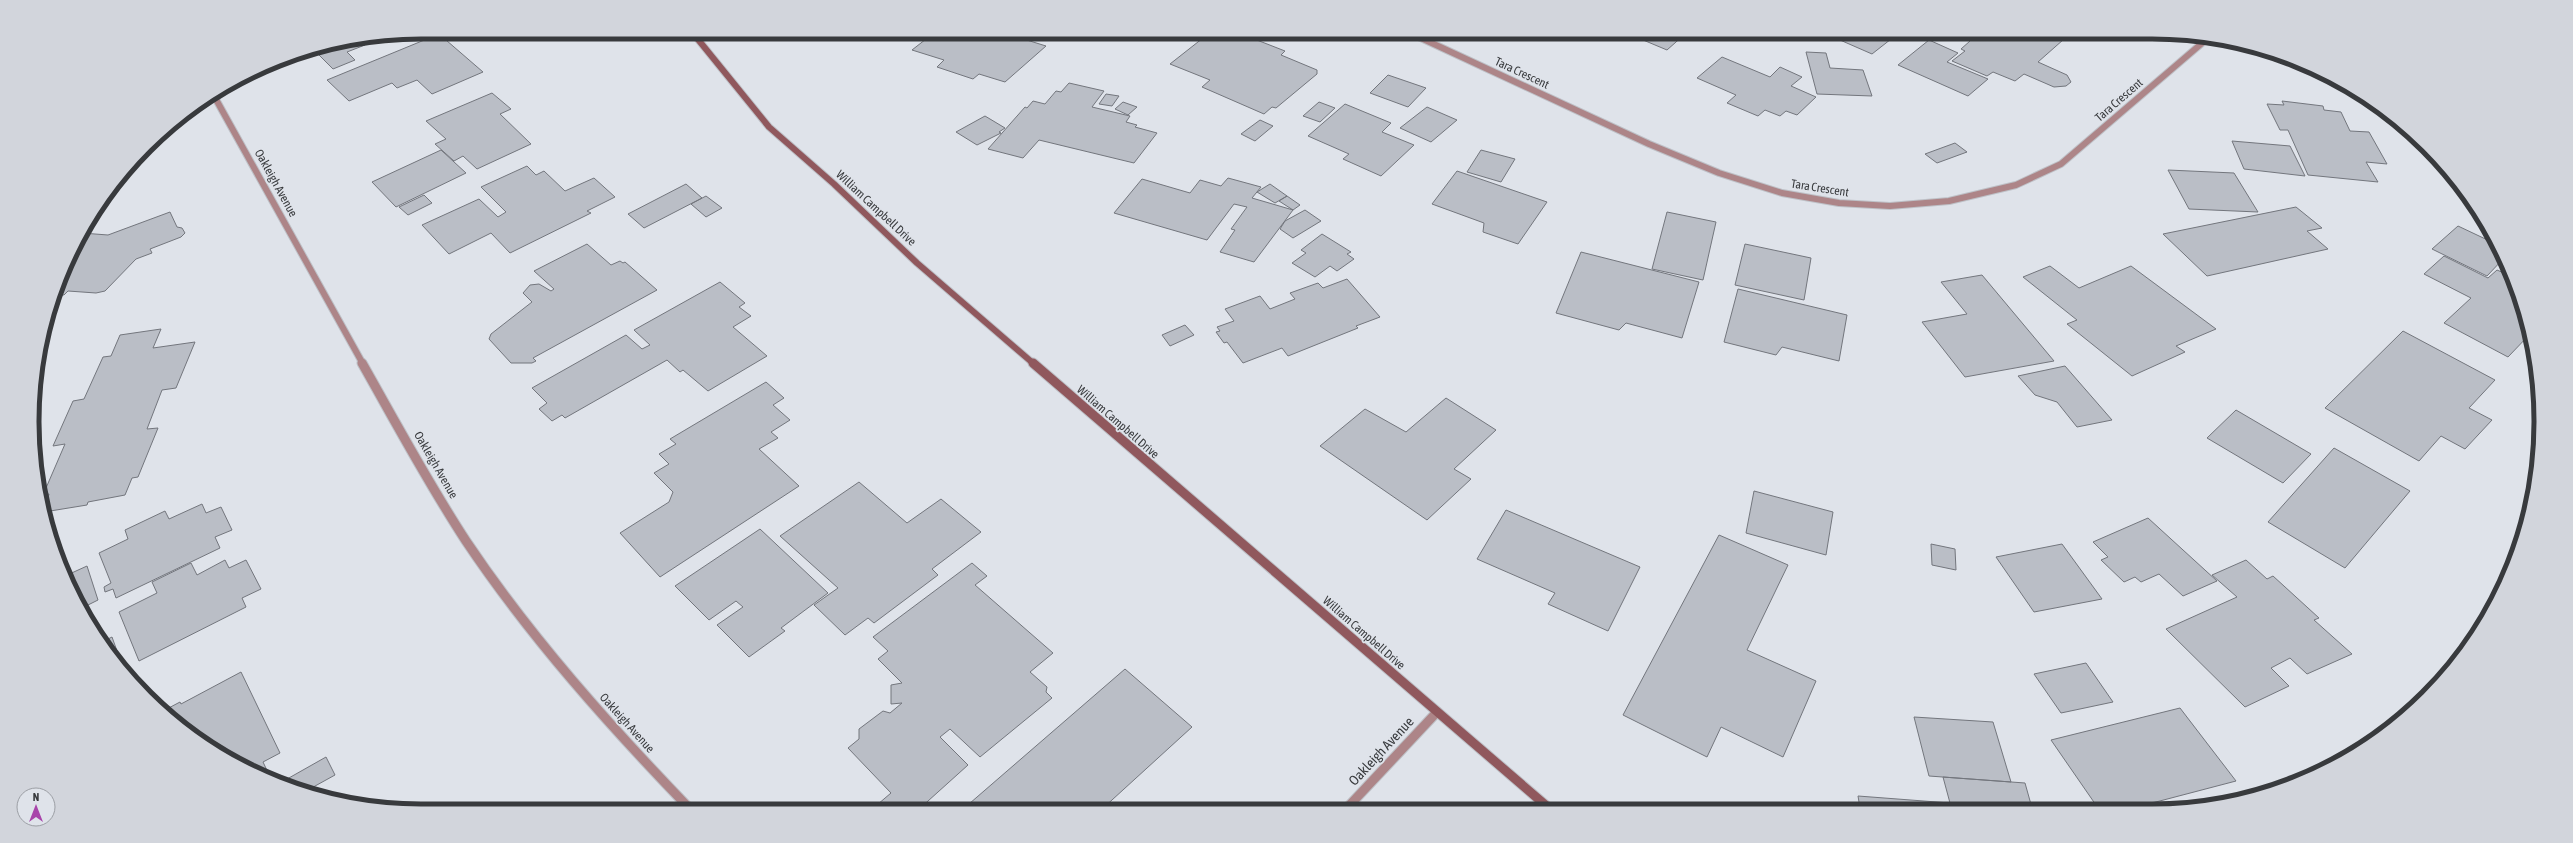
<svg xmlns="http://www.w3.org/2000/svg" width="2573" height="843" font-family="'Asap Condensed',sans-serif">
<rect width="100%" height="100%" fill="#dfe3ea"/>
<!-- building -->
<path fill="#babec6" stroke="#73767d" d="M935,32H1001L1046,46L1005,82L979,74L973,79L937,67L944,60L912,50Z
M1139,32H1169L1155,40Z
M1203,32H1248L1244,35L1285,51L1281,55L1317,70V74L1276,108L1272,107L1264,114L1202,87L1210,80L1170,64L1203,38Z
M1624,32H1694L1689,36L1685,34L1667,50Z
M1850,32H1900L1872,54L1840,40Z
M1953,32H2072L2038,62L2067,75L2071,82L2066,86L2054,87L2024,74L2015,81L1993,72L1987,76L1952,61L1965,51L1961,49L1970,41L1952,33Z
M439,34L483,72L432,94L417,80L397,88L392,83L349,101L327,80Z
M357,38L365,45L347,52L355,60L333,69L313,49Z
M1929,40L1958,53L1947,62L1988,79L1968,96L1898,65Z
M1806,52L1826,53L1830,68L1863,70L1872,96L1817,94Z
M1722,57L1770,77L1780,67L1802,77L1791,86L1816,97L1797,115L1786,111L1780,116L1765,110L1758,116L1727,103L1736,95L1697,78Z
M1388,75L1426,88L1408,107L1370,93Z
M1069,83L1104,91L1092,107L1130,116L1126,122L1137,125L1135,127L1157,133L1134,163L1039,140L1023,158L988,149L1025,107L1027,108L1033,101L1045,104L1056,91L1061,92Z
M492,93L511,109L500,114L531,144L477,169L463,156L454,161L435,144L446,139L426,121Z
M1106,94L1119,96L1112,106L1099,104Z
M2282,101L2323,106L2324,110L2341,112L2350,131L2369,132L2387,164L2366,162L2378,182L2308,175L2288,130H2280L2267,104L2284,105Z
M1123,102L1137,107L1128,115L1115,109Z
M1319,102L1335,108L1320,122L1303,116Z
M1345,104L1391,123L1382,132L1414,145L1381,176L1343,159L1349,154L1308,136Z
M1427,107L1457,120L1431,142L1400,128Z
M985,116L1005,128L999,132L1001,133L977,145L956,132Z
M1260,120L1273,126L1255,141L1241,134Z
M2232,141L2290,146L2305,176L2244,169Z
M1955,143L1967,152L1937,163L1925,154Z
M441,150L466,173L396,207L372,182Z
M1481,150L1515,159L1501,182L1467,172Z
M527,166L536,175L544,171L565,191L594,178L615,197L587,211L591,213L510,253L491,233L449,254L422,225L479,199L498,217L506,212L481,187Z
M2168,170L2234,173L2258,212L2189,209Z
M1457,171L1547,202L1518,244L1483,232L1484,223L1432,204Z
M1228,178L1261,187L1252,198L1293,210L1254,262L1220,252L1235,230L1231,229L1247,207L1234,204L1207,240L1114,213L1142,179L1190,193L1200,180L1221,186Z
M686,184L702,198L644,228L628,214Z
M1270,184L1287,196L1275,203L1257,192Z
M424,195L432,203L408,215L399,207Z
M706,196L722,208L706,217L691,204Z
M1287,196L1300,205L1293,210L1279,201Z
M2296,207L2322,228L2307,231L2328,249L2207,276L2163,234Z
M1305,210L1321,221L1293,238L1280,229L1285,221Z
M170,212L177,227L182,228L185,233L181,237L150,249L152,253L136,259L105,291L96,293L68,291L64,295L54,294L72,249L82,233L108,235Z
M1667,212L1716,222L1703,280L1652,269Z
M2458,226L2496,244L2504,258L2487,276L2432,249Z
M1322,234L1351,252L1347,254L1354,259L1337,271L1330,266L1315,277L1292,263L1306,253L1301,250Z
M587,244L611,265L620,261L623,263L625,262L657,290L533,358L536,361L532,363H511L489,339L491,334L532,302L523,293L530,285L539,284L551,291L554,289L534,271Z
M1745,244L1811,258L1804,300L1735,285Z
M1581,252L1699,282L1682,338L1626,323L1619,330L1556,313Z
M2444,256L2488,278L2497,270L2513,277L2530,334L2508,357L2444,323L2471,298L2424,274Z
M2050,266L2079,288L2131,266L2216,329L2176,346L2185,352L2132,376L2067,324L2077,320L2023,277Z
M1982,275L2054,361L1965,377L1922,322L1967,314L1941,282Z
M1347,279L1380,317L1356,326L1358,328L1288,356L1282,348L1243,363L1227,342L1224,343L1216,332L1220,331L1217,327L1234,321L1225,309L1260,296L1270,309L1295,299L1290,293L1318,283L1323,288Z
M720,282L745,303L739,307L751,316L733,327L767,356L708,391L683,370L680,372L667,360L565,418L562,415L552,421L539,409L547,403L532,388L626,335L642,349L650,345L634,330Z
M1738,289L1847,315L1839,361L1782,347L1776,355L1724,342Z
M1185,325L1194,335L1170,346L1162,335Z
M161,329L153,348L195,342L176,388L162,390L147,429L158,428L138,477L132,478L125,495L88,502L87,505L44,512L49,494L43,495L65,444L53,446L73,401L84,399L103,357L111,356L120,335Z
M2403,331L2495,380L2469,408L2492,420L2465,449L2441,436L2419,461L2325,408Z
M2065,366L2112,420L2077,427L2057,402L2035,395L2018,376Z
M766,382L784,398L773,405L790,420L771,432L778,438L759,449L799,486L660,577L620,533L669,502L673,492L654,473L669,464L659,454L676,444L670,439Z
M1446,398L1496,430L1454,469L1471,479L1427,520L1320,446L1365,409L1406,432Z
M2236,410L2311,454L2283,483L2207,438Z
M2334,448L2410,491L2345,568L2268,522Z
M859,482L907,523L941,499L981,532L932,569L938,575L874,623L868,618L845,635L814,605L838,588L780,536Z
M1754,491L1833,512L1826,555L1746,533Z
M202,504L206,513L221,507L232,530L215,537L220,548L116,598L113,589L105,592L104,587L111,583L99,553L128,539L125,530L165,511L169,519Z
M1506,510L1640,567L1608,631L1548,604L1555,593L1477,559Z
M2148,518L2217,581L2183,596L2159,574L2141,582L2135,577L2124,582L2101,560L2108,557L2093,542Z
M760,529L828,593L781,628L785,631L749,657L717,625L743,607L736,601L709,620L675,586Z
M1719,535L1788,565L1747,650L1816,681L1783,757L1721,727L1707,757L1623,715Z
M1931,544L1955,549L1956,570L1932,565Z
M2062,544L2102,599L2034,612L1996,557Z
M225,560L229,568L246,560L261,589L242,598L246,607L139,661L119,612L157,593L152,582L191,563L197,575Z
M2246,560L2267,579L2273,576L2319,618L2314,620L2352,654L2307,674L2290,658L2271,668L2289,686L2245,707L2166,629L2237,597L2212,575Z
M972,563L987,576L975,585L1053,653L1030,672L1047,687L1046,692L1052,698L980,757L950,729L940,737L968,765L918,810H871L891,793L848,748L859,739V729L883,711L890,713L902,703L891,704V685L902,683L878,659L888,651L873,637Z
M87,566L98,600L82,608L65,576Z
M112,637L121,662L119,663L99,639L101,638L102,642Z
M2086,663L2113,702L2061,713L2034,674Z
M1125,669L1192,727L1101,810H962Z
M241,672L280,753L263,762L272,781L205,745L163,711L180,702L181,704Z
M2180,708L2236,781L2133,808H2098L2051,740Z
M1914,717L1993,722L2011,782L1929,776Z
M326,757L335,775L306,791L280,783Z
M1943,777L2025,783L2032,808H1860L1858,796L1950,803Z
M429,804L432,811L416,810Z"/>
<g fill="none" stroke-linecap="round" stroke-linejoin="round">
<defs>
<path id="street-far1" d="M1408,32L1649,144L1719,173L1782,193L1839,203L1890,206L1949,201L2016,185L2061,164L2208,38
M213,94L363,364"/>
<path id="street" d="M362,363C396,423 428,483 466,541C531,638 610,726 691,810
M1346,809L1437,712"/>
<path id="secondary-far1" d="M692,32L769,127L834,184L917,263L1034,364"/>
<path id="secondary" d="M1033,363L1550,809"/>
</defs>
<!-- street-far1 casing -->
<use href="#street-far1" stroke="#bec1c7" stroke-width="8"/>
<!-- street casing -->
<use href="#street" stroke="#bec1c7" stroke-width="11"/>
<!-- secondary-far1 casing -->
<use href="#secondary-far1" stroke="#bec1c7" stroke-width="8"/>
<!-- secondary casing -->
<use href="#secondary" stroke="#bec1c7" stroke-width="11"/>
<!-- street-far1 -->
<use href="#street-far1" stroke="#ad8588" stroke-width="6"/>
<!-- street -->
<use href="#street" stroke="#ad8588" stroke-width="9"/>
<!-- secondary-far1 -->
<use href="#secondary-far1" stroke="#90585d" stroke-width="6"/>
<!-- secondary -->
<use href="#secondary" stroke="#90585d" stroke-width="9"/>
</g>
<g text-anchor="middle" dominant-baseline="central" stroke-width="3.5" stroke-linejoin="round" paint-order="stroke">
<!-- street labels -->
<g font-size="12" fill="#383a3d" stroke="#dfe3ea">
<text transform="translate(1522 73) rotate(25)">Tara Crescent</text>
<text transform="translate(2119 100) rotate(-41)">Tara Crescent</text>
<text transform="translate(276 183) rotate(61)">Oakleigh Avenue</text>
<text transform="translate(1820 188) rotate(9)">Tara Crescent</text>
<text transform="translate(876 208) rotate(43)">William Campbell Drive</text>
<text transform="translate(1118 422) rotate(41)">William Campbell Drive</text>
<text transform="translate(436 465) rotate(60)">Oakleigh Avenue</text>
<text transform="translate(1364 633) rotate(41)">William Campbell Drive</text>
<text transform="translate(627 723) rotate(48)">Oakleigh Avenue</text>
</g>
<!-- near-street labels -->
<g font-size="14" fill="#383a3d" stroke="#dfe3ea">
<text transform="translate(1381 751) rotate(-47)">Oakleigh Avenue</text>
</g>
</g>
<!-- crop -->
<path d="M0 0H2573V843H0ZM421 39H2152A382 382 0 0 1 2534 421V422A382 382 0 0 1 2152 804H421A382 382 0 0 1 39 422V421A382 382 0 0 1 421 39Z" fill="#d2d5dc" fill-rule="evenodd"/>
<path fill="none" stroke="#383a3d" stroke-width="5" d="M421 39H2152A382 382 0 0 1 2534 421V422A382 382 0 0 1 2152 804H421A382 382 0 0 1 39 422V421A382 382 0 0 1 421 39Z"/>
<!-- north arrow -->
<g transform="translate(36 807)"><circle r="19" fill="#dfe3ea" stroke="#9c9fa5"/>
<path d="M0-3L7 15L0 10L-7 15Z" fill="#a844aa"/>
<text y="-6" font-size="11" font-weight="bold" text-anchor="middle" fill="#383a3d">N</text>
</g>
</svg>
